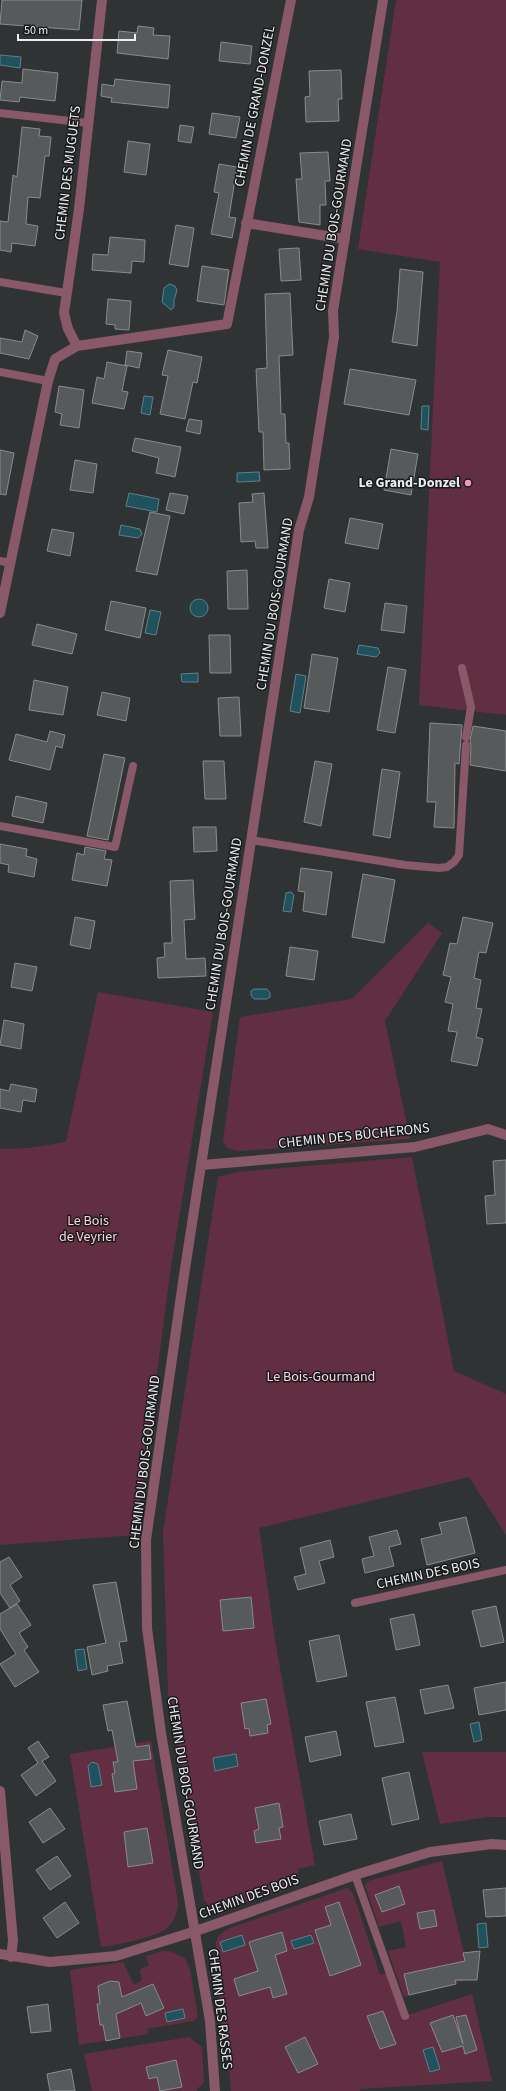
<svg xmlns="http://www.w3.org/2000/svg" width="506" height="2091" font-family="'Source Sans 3',sans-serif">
<rect width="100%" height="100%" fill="#303334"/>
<!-- green -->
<path fill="#622f42" d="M396,0H506V715L419,705L440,262L358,249Z
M428,923L442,933L385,1021L410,1139L238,1151L227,1148L223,1141L240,1017L352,999Z
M98,992L213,1012L170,1273L136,1535L0,1545V1149L29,1148L66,1142Z
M412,1157L454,1371L506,1394V1535L469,1477L259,1528L275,1640L315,1865L298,1869L297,1885L220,1911L211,1908L204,1900L168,1692L163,1532L218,1177L238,1172Z
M151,1741L178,1903C177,1914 175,1920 167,1928C158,1937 116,1945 101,1947L70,1754Z
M422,1752H506V1817H489L440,1824Z
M442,1861L470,1979L404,1997L388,1951L406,1947L401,1921L379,1927L365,1886L368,1881Z
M347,1888L353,1893L380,1975L386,1973L402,2017L472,1994L492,2081L360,2089V2091H231L229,2066L221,2024L216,1942L219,1935L230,1928Z
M163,1951H170L185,1958L190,1969L198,2017L193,2021L147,2029L148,2034L79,2045L70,1970L123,1962L134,1985L142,1980L140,1972L142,1968L149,1965L146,1956Z
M189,2037L202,2047L204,2083L197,2089V2091H92L84,2054Z"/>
<!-- water -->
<path fill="#20525d" stroke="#5d8189" d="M0,55L21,57L20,68L0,65Z
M169,284L175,286L177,290L174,300V307L171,310L162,302L164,288Z
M144,396L153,397L150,415L141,413Z
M422,406H429L428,430L421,429Z
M259,472L260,481L237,482V473Z
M129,493L159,499L157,512L126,506Z
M121,525L140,529L142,534L138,538L119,535Z
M190 608a9 9 0 1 1 18 0a9 9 0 1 1-18 0Z
M150,610L161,612L156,635L145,633Z
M359,645L378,648L380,653L376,657L357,654Z
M198,673V682H182L181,674Z
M296,674L306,676L300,713L290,711Z
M291,892L294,895L291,912L283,911L286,893Z
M254,989H267L270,993V997L267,999H254L251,995V991Z
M84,1649L87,1669L78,1671L75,1650Z
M479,1722L482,1740L474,1742L470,1724Z
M236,1754L238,1766L215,1771L213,1758Z
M92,1762L98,1764L102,1785L91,1787L88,1766Z
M486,1923L488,1947L479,1948L477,1924Z
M242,1935L245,1945L223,1952L220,1942Z
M311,1935L314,1943L294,1949L291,1941Z
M183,2009L185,2018L167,2022L165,2013Z
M433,2047L440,2069L430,2072L423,2050Z"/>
<!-- building -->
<path fill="#565a5b" stroke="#888c8d" d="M2,0H82L79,30L0,24Z
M138,26L154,28L153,35L170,36L168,59L117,53L119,31L137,33Z
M221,42L252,46L250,64L219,61Z
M23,69L58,73L55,101L20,97L19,102L0,100L2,81L22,83Z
M341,70L342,99H338L339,121L306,122L305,97L310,96L309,71Z
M115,79L170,85L168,108L111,102L112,98L101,96L102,84L114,86Z
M212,113L240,117L236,138L209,134Z
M180,125L194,127L191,143L178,141Z
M22,127L40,129L39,136L51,137L49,156H45L40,198L28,197L26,224L38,226L35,246L12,243L11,252L0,250V221L8,222L13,175L17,177Z
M128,141L150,144L146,175L124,172Z
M328,152L330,181H325L326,205H320V225L299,222L296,179H302L300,153Z
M219,164L237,167L229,217L236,218L232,238L211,234L219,193L214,192Z
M176,225L194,228L188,267L169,264Z
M110,237L145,240L144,262L132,261L131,273L92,270L93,254L108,255Z
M299,248L301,280L281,281L279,249Z
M202,266L229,270L224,305L197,301Z
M400,269L423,272L417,346L392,342L397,312Z
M290,293L293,355L279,356L281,414H285L286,443H289L290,469L264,470L263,432H259L256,369L267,368L265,294Z
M108,299L131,301L129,330L115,329V325L106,324Z
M25,330L38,336L29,359L0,353V338L22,342Z
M168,350L202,357L197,383L193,382L185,419L160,414L168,376L162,375Z
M127,351L142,353L139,368L125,365Z
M107,362L127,366L122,391L128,392L124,409L92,403L97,377L104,379Z
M350,369L416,380L409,415L344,404Z
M59,386L84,390L79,428L60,425L62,414L55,412Z
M189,419L202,421L200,434L186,431Z
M135,438L181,447L175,477L156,473L159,458L132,451Z
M391,449L418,454L411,495L384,490Z
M0,450L14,453L6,495L0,494Z
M75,460L97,464L93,493L70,490Z
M170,493L188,496L184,514L166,510Z
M264,493L268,548H256L255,541L241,542L239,503L253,502L252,494Z
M150,512L170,516L157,575L136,571Z
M350,518L383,524L378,549L345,543Z
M52,529L74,533L70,556L47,551Z
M247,570L248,609H228L227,571Z
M329,579L350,583L345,612L324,608Z
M111,601L146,608L140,638L105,630Z
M385,603L407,606L404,633L381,630Z
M37,624L77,634L72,654L32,645Z
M209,635H230L231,673H210Z
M312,654L338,658L329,712L304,708Z
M388,667L406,670L395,733L377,730Z
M34,680L68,687L63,715L29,710Z
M102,692L130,698L126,721L97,715Z
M239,697L241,736H220L218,698Z
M430,723L462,725L459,764L455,763L454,828L434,827L436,802H427Z
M473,726L506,731V771L470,765L471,745L470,741Z
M50,731L65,735L62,748L56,746L50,770L9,760L16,734L47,742Z
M104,754L125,758L108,840L87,836Z
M203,761H224L226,799H205Z
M315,761L332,764L321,826L304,822Z
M382,769L400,772L390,838L373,835Z
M16,796L47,803L43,823L12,816Z
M193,827H216L217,851L194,852Z
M0,844L27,849L26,856L37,859L34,877L8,872L9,865L0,863Z
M85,847L106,851L104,859L112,860L107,886L72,880L77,853L84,855Z
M301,868L332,872L326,915L303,911L305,892L298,891Z
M363,874L395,880L384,943L352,937Z
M193,880L195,919L184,920L186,959L205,958L206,976L158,978L157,958L165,957L164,943H172L170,881Z
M75,917L95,921L90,949L70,945Z
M463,917L493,923L486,953L479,952L474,978L481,980L476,1008L482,1009L476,1037L483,1039L477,1066L451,1061L457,1032L448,1031L453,1004L445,1002L451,977L443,975L450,943L457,944Z
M290,947L318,951L314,980L286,976Z
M15,963L37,967L32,991L11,987Z
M4,1020L24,1024L21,1049L0,1045Z
M11,1084L37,1089L35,1102L23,1100L21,1112L0,1108V1089L9,1091Z
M506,1160V1223L487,1224L485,1196L495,1195L493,1161Z
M466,1517L475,1553L427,1565L421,1539L442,1534L439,1523Z
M397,1530L401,1544L389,1547L394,1566L365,1573L362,1559L374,1556L369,1537Z
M330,1540L334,1557L319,1561L325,1583L298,1590L294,1577L306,1574L300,1548Z
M9,1557L22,1577L10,1585L20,1601L10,1608L0,1593V1562Z
M116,1582L127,1641L119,1642L123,1663L107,1666L108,1671L92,1675L87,1647L106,1643L93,1585Z
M251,1597L254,1628L223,1631L220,1600Z
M17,1604L31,1625L19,1633L28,1647L24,1650L39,1672L15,1687L0,1664L16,1654L0,1629V1614Z
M496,1606L504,1642L481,1647L472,1611Z
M414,1614L420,1645L396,1650L390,1619Z
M339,1635L347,1676L317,1682L309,1641Z
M506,1682V1710L479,1715L474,1688Z
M448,1685L454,1708L425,1714L420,1690Z
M395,1697L404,1742L375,1747L366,1702Z
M266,1699L271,1724L267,1725L268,1733L250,1736L249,1728L245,1729L241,1703Z
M127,1701L136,1747L149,1745L151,1759L133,1761L137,1789L115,1792L112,1774L115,1773L113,1762H118L112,1730L108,1731L103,1705Z
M336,1731L341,1755L310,1762L305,1737Z
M38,1741L49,1757L42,1761L56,1781L36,1796L21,1775L38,1763L28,1748Z
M409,1772L419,1819L392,1825L382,1778Z
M279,1803L283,1827L279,1828L281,1839L256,1843L254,1831L259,1829L255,1808Z
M50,1808L65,1829L43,1843L29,1822Z
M351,1814L357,1839L324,1845L319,1821Z
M147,1828L153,1863L128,1867L124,1832Z
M57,1856L71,1876L50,1890L36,1870Z
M399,1886L405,1904L382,1912L375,1895Z
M506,1888V1916L486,1917L483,1890Z
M65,1902L79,1923L57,1938L43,1918Z
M339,1902L361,1965L330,1976L315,1930L331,1925L325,1907Z
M434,1910L437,1926L420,1929L417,1913Z
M282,1932L287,1951L275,1955L287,1994L273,1998L270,1987L239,1996L234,1979L258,1971L249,1942Z
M480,1951L477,1980H455L456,1984L409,1995L404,1974L465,1961L463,1953Z
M110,1981L119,1982L122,1997L153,1984L164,2008L146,2016L141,2003L116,2014L120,2038L106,2041L103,2025H100L97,2004H100L98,1986Z
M48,2004L51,2031L31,2033L27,2007Z
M383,2011L396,2044L380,2049L367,2016Z
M453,2015L463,2044L456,2017L466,2015L477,2050L465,2054L463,2046L442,2052L430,2023Z
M305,2037L318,2064L298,2073L285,2047Z
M176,2060L182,2087L160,2091L157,2077L149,2079L146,2067Z
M71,2069L75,2091H50L47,2074Z"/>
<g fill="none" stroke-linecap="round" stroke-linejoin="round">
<!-- lane -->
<path stroke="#895869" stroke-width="8" d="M0,113L88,123
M0,282L66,293
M0,372L48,381
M0,561L10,563
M462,668L471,707L466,737
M0,826L115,847L133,766
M251,840L405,865L439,868L447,867L454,862L459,855L466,745
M355,1603L506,1570
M355,1875L405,2016"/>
<!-- street -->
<path stroke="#895869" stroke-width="10" d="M246,223L345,239
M77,346L68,329L64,313L79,209L102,0
M0,613L48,381L55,359L77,346L227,324L291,0
M202,1165L415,1147L488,1129L506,1135
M0,1791L13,1941L11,1957
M0,1954L50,1962L116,1956L196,1931L355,1875L430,1852L492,1844L506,1845
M215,2091L210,2021L161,1733L147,1628L146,1540L183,1282L299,530L309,497L334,337L333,311L383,0"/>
</g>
<!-- markers -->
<circle fill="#f09ab7" stroke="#191a1b" stroke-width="1.5" cx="468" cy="483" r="4"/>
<g text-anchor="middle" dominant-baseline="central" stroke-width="3" stroke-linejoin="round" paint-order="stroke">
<!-- street labels -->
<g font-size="14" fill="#eceeef" stroke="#191a1b">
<text transform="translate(255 106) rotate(-79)">CHEMIN DE GRAND-DONZEL</text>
<text transform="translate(68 173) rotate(-83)">CHEMIN DES MUGUETS</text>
<text transform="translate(334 225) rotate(-81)">CHEMIN DU BOIS-GOURMAND</text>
<text transform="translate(275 604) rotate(-81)">CHEMIN DU BOIS-GOURMAND</text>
<text transform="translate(224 924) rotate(-81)">CHEMIN DU BOIS-GOURMAND</text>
<text transform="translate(354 1136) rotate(-6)">CHEMIN DES BÛCHERONS</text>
<text transform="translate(145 1462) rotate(-83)">CHEMIN DU BOIS-GOURMAND</text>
<text transform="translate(428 1574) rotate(-12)">CHEMIN DES BOIS</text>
<text transform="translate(185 1783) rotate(81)">CHEMIN DU BOIS-GOURMAND</text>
<text transform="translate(249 1897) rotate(-20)">CHEMIN DES BOIS</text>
<text transform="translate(220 2009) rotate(83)">CHEMIN DES RASSES</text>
</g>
<!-- poi labels -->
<g font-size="14" font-weight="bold" fill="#eceeef" stroke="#191a1b" text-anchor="end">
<text x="460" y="483">Le Grand-Donzel</text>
</g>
<!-- park labels -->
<g font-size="14" fill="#fdd3e0" stroke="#191a1b">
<text x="88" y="1221">Le Bois<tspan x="88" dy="16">de Veyrier</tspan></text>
<text x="321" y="1377">Le Bois-Gourmand</text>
</g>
</g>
<!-- scale -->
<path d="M18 34v6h117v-6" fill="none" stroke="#eceeef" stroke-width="2"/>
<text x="24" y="34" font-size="12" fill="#eceeef" stroke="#191a1b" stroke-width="3" paint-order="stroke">50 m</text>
</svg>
